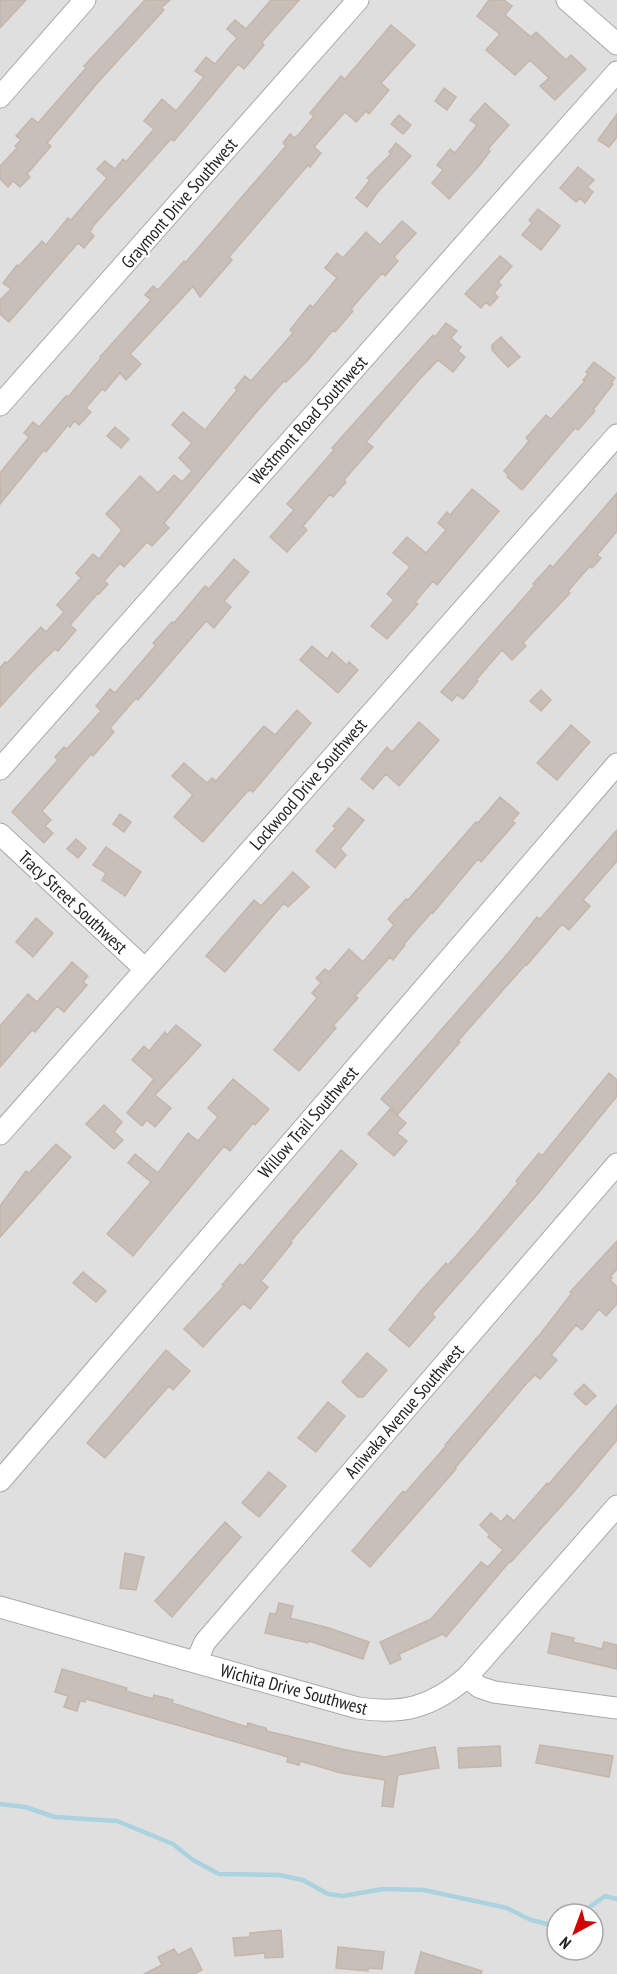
<svg xmlns="http://www.w3.org/2000/svg" width="617" height="1974" font-family="'PT Sans Narrow',sans-serif">
<rect width="100%" height="100%" fill="#f2efe9"/>
<!-- residential -->
<path fill="#e0dfdf" fill-rule="evenodd" d="M0,0H617V1974H0ZM557,1914H593V1950H557Z"/>
<g fill="none" stroke-linecap="round" stroke-linejoin="round">
<!-- stream -->
<path stroke="#aad3df" stroke-width="4.5" d="M0,1804L25,1807L55,1817L117,1821L173,1844L193,1860L219,1874L279,1875L303,1880L328,1894L343,1896L383,1889L424,1890L507,1908L531,1920L551,1925L557,1924
M580,1914L605,1896L617,1899"/>
</g>
<!-- building -->
<path fill="#c7bfb8" stroke="#c4b6ab" stroke-width="1.5" d="M0,0H26L0,28Z
M145,0H170L161,8L164,10L100,80L47,143L51,146L27,174L30,177L20,187L13,181L8,187L0,179V166L17,148L15,146L21,140L16,136L32,118L38,123L86,68L84,66Z
M271,0H299L262,42L264,45L244,69L238,64L174,141L171,139L94,225L90,232L94,236L84,248L78,243L9,322L0,314V300L11,289L3,283L17,265L19,266L42,241L46,245L68,218L71,220L107,178L97,169L105,161L115,169L123,159L126,162L154,129L144,121L162,99L176,111L204,77L195,71L206,57L215,64L237,38L227,29L235,20L246,29Z
M489,0H504L512,6L505,15L531,37L536,32L566,60L571,55L586,69L555,100L540,86L549,78L530,60L515,75L486,50L500,34L477,16Z
M391,25L415,45L381,83L389,90L369,114L366,111L356,122L345,112L314,147L321,153L310,167L308,165L229,257L232,260L200,297L193,286L183,297L130,354L141,364L126,380L120,373L105,391L102,389L86,408L91,412L79,425L74,421L70,427L68,425L46,452L44,450L0,504V473L29,437L24,433L33,422L39,427L66,396L68,397L101,358L100,357L151,300L145,295L153,286L158,290L184,261L185,263L286,146L283,143L290,134L294,138L299,134L314,116L310,113L325,95L341,76L345,79Z
M444,88L456,97L447,110L435,101Z
M485,103L509,125L488,149L490,151L479,166L449,199L432,183L443,170L437,165L450,149L455,153L477,125L470,120Z
M617,114V137L609,147L598,140Z
M399,115L411,125L403,134L391,124Z
M396,143L411,156L377,193L367,207L356,198L370,180L367,178L391,154L389,152Z
M578,167L594,180L587,187L593,192L585,203L580,198L576,202L560,188Z
M538,209L560,226L541,250L522,235L532,223L529,220Z
M402,221L416,233L394,257L398,261L385,276L382,273L351,309L353,311L335,332L333,330L307,361L286,382L284,381L259,409L164,523L169,528L152,546L147,542L124,567L120,563L104,581L108,584L99,594L98,593L70,625L76,630L58,651L55,649L30,674L0,707V668L5,662L7,663L41,627L46,632L64,612L57,605L81,578L76,573L93,554L99,559L122,530L106,514L140,476L158,493L174,475L182,482L192,471L179,458L191,444V442L172,425L183,412L205,430L237,390L235,388L245,376L251,381L293,333L290,330L310,305L313,307L332,284L337,278L325,268L337,253L343,258L366,232L380,245Z
M500,256L512,266L498,282L501,285L494,293L498,297L490,306L486,302L481,308L465,294Z
M446,323L457,331L451,338L461,347L458,351L465,357L453,372L438,360L417,382L366,442L373,447L344,480L346,482L333,497L330,494L303,526L307,530L287,552L270,537L294,510L287,504L334,450L332,448L433,335L435,337Z
M501,337L520,357L508,367L492,350V345Z
M594,362L615,378L611,383L613,384L593,410L595,411L578,430L575,428L522,490L507,477L509,476L504,471L529,441L526,438L546,415L551,419L585,381L583,380L588,374L586,372Z
M115,427L129,439L121,448L107,436Z
M472,489L499,511L437,585L433,581L415,602L418,604L387,639L371,626L394,600L387,594L410,567L393,553L407,537L426,553L446,530L438,523L447,512L450,515Z
M617,493V531L597,555L601,558L592,568L590,566L568,591L570,593L523,643L526,646L512,660L502,650L476,680L478,681L463,699L457,695L452,701L441,692L535,585L533,584L550,565L553,567Z
M234,559L249,572L224,601L231,607L214,628L206,621L138,700L136,698L110,728L114,732L93,756L91,754L42,811L51,820L45,826L53,833L44,843L12,812L58,760L55,757L64,747L67,749L101,711L96,706L110,689L115,693L156,645L153,643L172,622L174,623L205,586L209,589Z
M312,646L327,659L332,652L347,665L349,662L358,670L338,693L300,660Z
M541,690L551,700L541,711L530,701Z
M297,710L311,723L253,792L250,790L246,793L203,842L174,817L193,795L172,776L184,763L207,783L212,778L216,781L264,726L275,735Z
M419,722L439,740L399,786L386,774L373,789L361,779L387,747L392,752Z
M571,725L590,742L557,780L537,763Z
M500,797L519,813L512,821L515,823L481,862L478,859L433,913L432,912L404,944L405,945L393,960L390,957L355,996L358,998L333,1026L336,1028L299,1071L274,1050L317,998L312,993L321,983L316,978L325,969L329,972L349,949L363,962L394,925L388,919L406,899L408,900L476,822L478,823Z
M349,808L364,820L340,849L346,855L335,868L316,851L336,828L333,826Z
M120,814L131,822L124,832L113,824Z
M617,830V861L583,900L590,906L569,930L562,924L527,965L526,964L458,1041L460,1042L398,1114L381,1099L510,951L537,917L540,919Z
M76,839L86,848L78,858L67,849Z
M106,847L141,872L125,896L102,880L106,873L93,865Z
M293,872L309,887L288,907L284,903L225,972L206,956L254,900L261,906Z
M36,918L53,933L33,957L16,942Z
M72,962L88,976L83,982L87,985L64,1012L57,1006L35,1032L32,1030L0,1067V1026L28,994L37,1002Z
M176,1025L201,1045L155,1095L171,1108L155,1127L147,1120L142,1126L127,1113L154,1079L132,1060L144,1046L149,1051L165,1032L167,1035Z
M609,1073L617,1080V1096L535,1197L432,1314L435,1317L409,1347L389,1330L420,1292L446,1263L448,1265L474,1236L518,1183L516,1181L539,1153L542,1156Z
M233,1079L269,1109L255,1125L253,1123L230,1151L224,1146L133,1256L107,1234L151,1182L128,1163L135,1154L158,1173L188,1133L198,1141L218,1117L208,1108Z
M104,1105L122,1122L114,1132L123,1140L114,1149L86,1124Z
M390,1109L406,1123L397,1133L407,1141L394,1156L368,1134Z
M56,1144L71,1157L0,1237V1206L26,1171L29,1173Z
M341,1150L357,1164L291,1241L292,1243L261,1281L268,1287L250,1309L243,1303L203,1347L184,1329L224,1286L222,1285L240,1264L243,1266Z
M617,1241V1269L610,1277L612,1278L610,1280L617,1287V1304L606,1316L599,1309L582,1330L576,1325L551,1355L557,1360L540,1379L535,1375L526,1384L455,1468L456,1469L370,1567L352,1551L403,1491L405,1493L446,1446L445,1445L541,1333L572,1293L570,1292Z
M83,1272L106,1291L96,1302L73,1283Z
M166,1350L190,1371L173,1390L169,1386L105,1458L87,1443Z
M367,1353L387,1370L363,1397H358L342,1382Z
M584,1384L596,1396L586,1405L574,1394Z
M328,1402L345,1416L316,1452L298,1438Z
M617,1405V1440L572,1494L511,1562L510,1561L446,1637L443,1634L399,1654L401,1659L390,1664L380,1642L431,1619L481,1562L488,1567L503,1550L488,1537L490,1535L480,1525L491,1513L501,1522L507,1515L514,1521L547,1483L548,1485Z
M269,1472L286,1486L259,1517L242,1503Z
M225,1522L241,1537L172,1617L155,1601Z
M125,1553L144,1557L136,1590L120,1588Z
M279,1603L293,1606L290,1618L329,1628L369,1642L363,1659L309,1641L308,1643L265,1633L270,1613L276,1614Z
M552,1633L574,1638L573,1642L602,1649L604,1642L617,1645V1669L548,1653Z
M62,1669L127,1688L126,1691L153,1699L154,1695L173,1700L172,1703L247,1727L248,1723L266,1728L267,1731L346,1750L385,1757L435,1747L439,1768L398,1775L393,1807L382,1806L385,1780L341,1773L300,1761L299,1765L287,1762L288,1757L86,1699L85,1702L80,1701L77,1711L64,1707L68,1696L55,1692Z
M540,1745L613,1756L609,1777L536,1763Z
M500,1746L501,1766L459,1768L458,1748Z
M281,1930L283,1957L265,1958V1953L235,1956L233,1938L250,1937V1933Z
M338,1947L384,1952L382,1969L368,1968V1971L336,1968Z
M191,1948L202,1970L194,1974H144L162,1965L158,1957L174,1949L178,1955Z
M421,1952L482,1971L481,1974H415Z"/>
<g fill="none" stroke-linecap="round" stroke-linejoin="round">
<defs>
<path id="minor" d="M567,0L617,44
M0,97L85,0
M0,405L358,0
M0,769L617,72
M0,834L145,969
M0,1134L617,435
M0,1481L617,764
M0,1607L358,1708C403,1715 432,1707 467,1677L617,1506
M196,1662L205,1642L617,1164
M467,1677L479,1687L494,1692L617,1708"/>
</defs>
<!-- minor casing -->
<use href="#minor" stroke="#a9a9a9" stroke-width="23"/>
<!-- minor -->
<use href="#minor" stroke="#fff" stroke-width="21"/>
</g>
<g text-anchor="middle" dominant-baseline="central" stroke-width="4.5" stroke-linejoin="round" paint-order="stroke">
<!-- street labels -->
<g font-size="18" fill="#222" stroke="#fff">
<text transform="translate(179 203) rotate(-49)">Graymont Drive Southwest</text>
<text transform="translate(308 420) rotate(-48)">Westmont Road Southwest</text>
<text transform="translate(308 784) rotate(-49)">Lockwood Drive Southwest</text>
<text transform="translate(73 902) rotate(43)">Tracy Street Southwest</text>
<text transform="translate(308 1122) rotate(-49)">Willow Trail Southwest</text>
<text transform="translate(404 1411) rotate(-49)">Aniwaka Avenue Southwest</text>
<text transform="translate(294 1689) rotate(15)">Wichita Drive Southwest</text>
</g>
</g>
<!-- north arrow -->
<g transform="translate(575 1932) rotate(221)"><circle r="28" fill="#ffffff" stroke="#a7a7a7" stroke-width="1.5"/>
<path d="M0-4.5L10 22L0 15L-10 22Z" fill="#d40000"/>
<text y="-9" font-size="16" font-weight="bold" text-anchor="middle" fill="#222222">N</text>
</g>
</svg>
